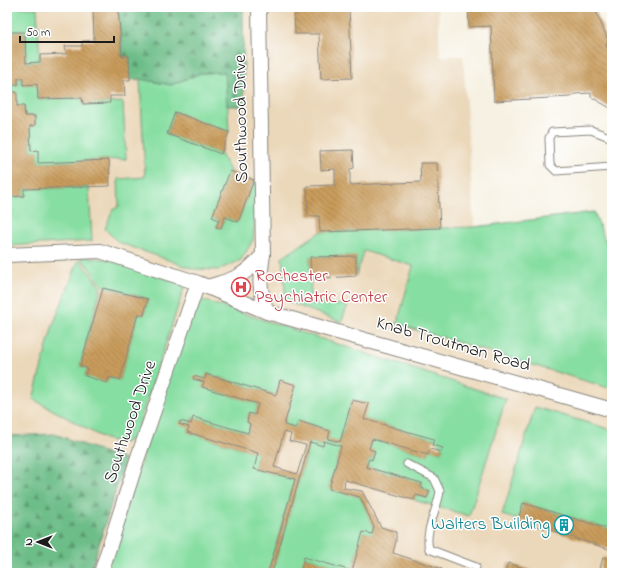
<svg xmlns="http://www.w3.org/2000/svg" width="619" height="580" font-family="'Indie Flower',sans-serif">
<defs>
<pattern id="forest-firs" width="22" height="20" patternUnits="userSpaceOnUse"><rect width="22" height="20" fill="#6dbd88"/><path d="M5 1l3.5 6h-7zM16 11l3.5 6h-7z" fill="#59996e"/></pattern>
<pattern id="building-back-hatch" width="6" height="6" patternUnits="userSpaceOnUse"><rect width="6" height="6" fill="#c99c5c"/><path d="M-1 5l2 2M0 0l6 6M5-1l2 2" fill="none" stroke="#a27e4b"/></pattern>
</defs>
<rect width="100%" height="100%" fill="#fff"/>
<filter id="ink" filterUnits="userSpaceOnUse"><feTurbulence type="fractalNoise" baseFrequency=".025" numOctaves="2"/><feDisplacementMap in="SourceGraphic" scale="8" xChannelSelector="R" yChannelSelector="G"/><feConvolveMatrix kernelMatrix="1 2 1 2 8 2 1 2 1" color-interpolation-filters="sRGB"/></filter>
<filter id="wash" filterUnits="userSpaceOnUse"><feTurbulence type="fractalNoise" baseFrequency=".012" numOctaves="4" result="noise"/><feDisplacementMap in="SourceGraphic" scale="16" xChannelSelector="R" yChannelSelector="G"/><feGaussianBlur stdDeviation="0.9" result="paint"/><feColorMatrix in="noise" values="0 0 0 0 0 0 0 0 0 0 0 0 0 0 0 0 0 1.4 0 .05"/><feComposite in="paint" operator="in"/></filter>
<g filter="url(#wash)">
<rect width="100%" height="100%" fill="#f6f1e2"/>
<!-- built -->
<path fill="#ebd8ba" d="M7,7H438L440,56H463L474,227L477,348L612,389V573H7Z"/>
<!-- grass -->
<path fill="#87dea2" stroke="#527d5f" d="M7,7L37,8L40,62L26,63L25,32H7Z
M226,72L229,132L175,112L167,134L221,154L230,171L212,217L219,220L216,227L221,228L225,217L238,222L254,180L258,189L253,240L241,260L218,270L193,269L118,242L105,229L112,211L119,206L118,179L145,177L140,79L171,85L201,73Z
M18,78H23V85L37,84L38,99L82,98L83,104L123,102L126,159L38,163V151H31L30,126L35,125V116H25L24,106H17L11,92V85H18Z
M89,187L92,241L7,246V197L24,196V189Z
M594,212L606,242L612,247V389L397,324L413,266L364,251L356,276V256L310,257L311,304L348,305L341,322L286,301L282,258L320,232L474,227Z
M80,257L106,259L185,285L135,437L124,443L105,439L33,399L52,328L79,259L101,288L80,366L87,368L85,376L107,382L109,377L120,380L138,314L144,315L148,299L103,286Z
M193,297L506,399L469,516L414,500L416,495L427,498L430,491L421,488L422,483L366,467L369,459L372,460L375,451L369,449L372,439L428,455L430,449L441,452L443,448L434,439L364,419L368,404L352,400L340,442L328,439L330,431L299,421L296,428L284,425L295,385L280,381L276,395L207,374L203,387L258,404L255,415L249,413L247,422L250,424L248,433L193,417L187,432L258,453L254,469L295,479L268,573H106Z
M535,407L612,430V530L523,503L518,520L502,515Z
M324,441L341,446L329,488L360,497L374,527L372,534L363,532L352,571L305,557L300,573H272L310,442L322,446Z"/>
<!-- forest -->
<path fill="url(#forest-firs)" stroke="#446c52" d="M118,7H243L244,106H227L225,72L201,73L171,85L140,79L130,80L129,56L122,57Z
M55,434L125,460L90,573H7V436Z"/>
<g id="blocks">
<!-- building -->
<path fill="url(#building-back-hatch)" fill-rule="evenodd" d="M93,7H118L122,57L129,56L130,80H124L125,96H110V103L83,104L82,98L38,99L37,84L23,85V78H18V85H11V92H17V106H24L25,116H35V126H30L31,151L38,150V163L109,160L110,186L24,189V196L7,197V32H25L26,63L40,62V55L66,54L65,46H82V41L94,40Z
M294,7H349L352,78L321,79L319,34H295Z
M468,7H594L608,40L606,46L612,55V109L591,97V93L575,94L570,97L494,101L491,26L469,27Z
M175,112L229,132L221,154L167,134Z
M353,150L354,168L350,169V185L421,182L420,163H437L440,228L320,232L319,216H308L307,186L335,185V169L321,170L320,151Z
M230,171L254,180L238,222L225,217L221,228L216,227L219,220L212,217Z
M356,256V276L311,279L310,257Z
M103,288L148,299L144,315L138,314L120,380L109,377L107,383L85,376L87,368L80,366Z
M206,374L276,395L280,380L296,385L284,425L296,428L298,421L330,431L328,439L340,442L352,400L369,404L364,419L434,439L432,445L443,448L441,452L430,449L428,455L372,439L369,449L375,451L372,460L369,459L366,467L422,483L421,488L430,491L427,498L416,495L414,500L345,480L344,488L362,491L381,527L396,532V541L393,553L442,569L441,573H300L304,557L352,571L363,532L372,534L374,527L360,497L329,489L341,446L324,441L323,446L310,442L272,573H268L295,479L254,469L258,453L187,432L189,427L179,424L180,421L191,424L193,417L248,433L250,424L247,422L249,413L255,415L258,404L202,387L204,382L193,379L194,376L205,379ZM284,432L291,434L289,441L306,445L297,474L274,467Z
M523,503L612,530V550L518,520Z
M612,554V573H599L603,557L610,559Z
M508,563L541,573H505Z"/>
</g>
</g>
<g filter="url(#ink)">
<use href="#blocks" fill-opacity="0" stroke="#89867f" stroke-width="1"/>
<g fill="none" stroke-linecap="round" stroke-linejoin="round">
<defs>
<path id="lane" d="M612,138L591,130L552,132L549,138L550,165L556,171L612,167
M407,464L434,478L440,491C438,509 424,530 429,549L476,567"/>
<path id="street" d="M259,7L263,255C259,280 259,288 267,312
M7,255L100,251L198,283L267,312L612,410
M207,287C236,279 243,277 263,255
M101,573L138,457L198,283"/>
</defs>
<!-- lane casing -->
<use href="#lane" stroke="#89867f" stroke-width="9"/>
<!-- street casing -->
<use href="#street" stroke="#89867f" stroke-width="16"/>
<!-- lane -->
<use href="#lane" stroke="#fff" stroke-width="7"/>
<!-- street -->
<use href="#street" stroke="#fff" stroke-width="14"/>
</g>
</g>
<!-- icons -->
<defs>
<symbol id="hospital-ring" viewBox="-11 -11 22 22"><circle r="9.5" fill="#fff" stroke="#e0444e" stroke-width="1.5"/><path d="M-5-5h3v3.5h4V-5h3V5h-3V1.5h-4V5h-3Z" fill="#e0444e"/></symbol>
<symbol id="building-ring" viewBox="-11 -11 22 22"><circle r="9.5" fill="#fff" stroke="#0f9aa8" stroke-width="1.5"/><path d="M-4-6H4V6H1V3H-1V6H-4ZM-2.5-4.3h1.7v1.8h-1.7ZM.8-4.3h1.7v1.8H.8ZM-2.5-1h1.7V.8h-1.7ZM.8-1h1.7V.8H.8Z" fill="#0f9aa8"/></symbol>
</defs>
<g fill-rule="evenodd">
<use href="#hospital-ring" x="230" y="276" width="22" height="22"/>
<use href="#building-ring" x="553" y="514" width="22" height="22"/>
</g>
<g text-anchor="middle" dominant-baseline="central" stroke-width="3" stroke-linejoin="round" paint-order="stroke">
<!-- street labels -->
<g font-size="18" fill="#1c1c1c" stroke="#fff">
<text transform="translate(242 119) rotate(-91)">Southwood Drive</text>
<text transform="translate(453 345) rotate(16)">Knab Troutman Road</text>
<text transform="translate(131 422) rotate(-71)">Southwood Drive</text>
</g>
<!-- health labels -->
<g font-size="18" fill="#be3a42" stroke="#fff" text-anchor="start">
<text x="255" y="277">Rochester<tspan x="255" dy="21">Psychiatric Center</tspan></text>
</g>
<!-- culture labels -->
<g font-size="18" fill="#0d838f" stroke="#fff" text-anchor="end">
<text x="550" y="525">Walters Building</text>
</g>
</g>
<!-- margin -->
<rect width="619" height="580" fill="none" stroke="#fff" stroke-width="24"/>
<!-- north arrow -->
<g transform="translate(38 542) rotate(270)" stroke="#ffffff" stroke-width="3" paint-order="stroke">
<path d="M0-3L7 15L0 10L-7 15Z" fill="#1c1c1c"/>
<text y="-6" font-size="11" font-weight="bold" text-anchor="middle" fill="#1c1c1c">N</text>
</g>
<!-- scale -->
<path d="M20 36v6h94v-6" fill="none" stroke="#1c1c1c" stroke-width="2"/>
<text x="26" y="36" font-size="12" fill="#1c1c1c" stroke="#ffffff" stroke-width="3" paint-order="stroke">50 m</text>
</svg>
